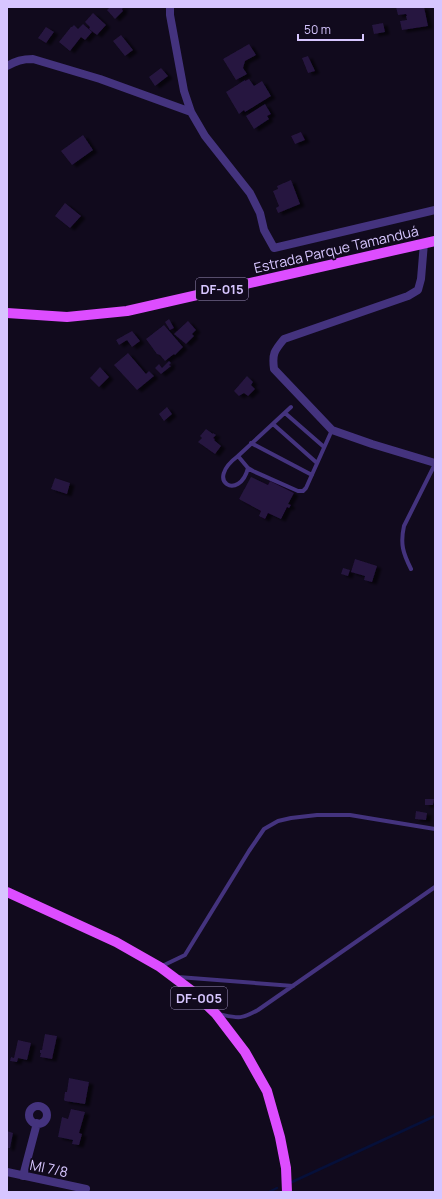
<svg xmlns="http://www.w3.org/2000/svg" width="442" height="1199" font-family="Manrope,sans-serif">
<defs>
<filter id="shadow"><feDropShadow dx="4.5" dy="2.5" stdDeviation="1" flood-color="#0009"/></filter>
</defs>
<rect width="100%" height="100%" fill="#110a1d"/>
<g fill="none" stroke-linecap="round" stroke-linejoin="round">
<!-- stream -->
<path stroke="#06103a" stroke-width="2.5" d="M292,1182L435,1116
M269,1192L277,1188"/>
</g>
<!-- building -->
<path fill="#26163f" filter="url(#shadow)" d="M110,7H124L122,9L123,11L115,19L107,10Z
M396,7H424L428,26L402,30L400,21L407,20L406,16H407L406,14L398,15Z
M93,13L106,25L97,35L89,29L90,27L85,22Z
M383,23L385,32L374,34L372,25Z
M83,24L92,32L85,40L81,37L70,51L59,42L71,27H72L74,25L78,29Z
M46,27L54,32L46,43L38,38Z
M121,35L133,50L125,56L113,41Z
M249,44L256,55L245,61L243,68L247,74L236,80L223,59Z
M308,56L315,71L308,73L302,58Z
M161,68L168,76L155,86L149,77Z
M249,79L254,86L262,81L271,96L245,112L244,110L239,114L226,92L245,80V81Z
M265,104L271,114L267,116L269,119L254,129L246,116Z
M301,132L305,140L295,144L291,136Z
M83,135L93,150L72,165L61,151Z
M291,180L300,204L278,213L276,208L279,206L273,191L278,189L277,186Z
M65,203L81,216L70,228L55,216Z
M169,319L174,328L170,330L165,322Z
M188,321L196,330L192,334L194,336L186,344L174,334Z
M164,325L183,347L175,355L174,354L165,361L160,355L157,354L146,339Z
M132,331L140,341L132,347L127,340L119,345L116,340Z
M128,353L146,374L149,371L154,376L137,390L114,365Z
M169,361L171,363L169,365L171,366L161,374L155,368L159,364L162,368Z
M100,367L109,377L99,387L90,378Z
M247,376L253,382L251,385L255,389L248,396L244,393L239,396L234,391Z
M167,407L172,414L164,421L159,414Z
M206,429L213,434V433L216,435L213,438L215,439L214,440L221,446L215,454L198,442L202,438L200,436Z
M251,477L268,485L270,481L294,493L288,504L291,505L289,508L287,507L281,519L268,513L265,519L259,516L261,511L239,499Z
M55,478L70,483L67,494L51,489Z
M355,559L377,566L372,582L364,580L365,576L351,572Z
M343,568L350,570L348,576L341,574Z
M425,799H434L433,805H425Z
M416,811L427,813L426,820L415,819Z
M45,1034L57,1036L52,1059L40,1057L41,1053H40V1050H42Z
M18,1040L31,1043L27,1060L18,1058L17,1062L10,1061L11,1057L14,1058Z
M69,1078L89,1082L85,1104L65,1101L64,1100L65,1092H67Z
M71,1109L85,1112L79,1133L82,1134L79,1145L72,1144L73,1140L58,1137L62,1117L68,1119Z
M7,1131L13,1133L10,1148H7Z"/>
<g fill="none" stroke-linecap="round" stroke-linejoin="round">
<!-- lane -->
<path stroke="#44337e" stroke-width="4" d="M291,407L238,456L248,468L253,471L298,491H303L306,488L332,430
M285,413L324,447
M273,424L317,463
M251,443L312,475
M238,456C203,482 240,501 248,468
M411,569C403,553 400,544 404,526L435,464
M160,967L185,955L249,851L264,829L278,821L291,818L317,815H350L374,819L435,829
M178,977L293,986
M218,1014C238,1018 240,1020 258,1010L435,887"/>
<!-- street -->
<path stroke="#44337e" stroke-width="8" d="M170,7V15L184,91L191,112L205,136L250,193L260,213L264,230L274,248L435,210
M7,66C16,61 22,59 33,59L100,79L191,112
M424,243L421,279L418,290L408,296L284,339C274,351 272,354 274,369L332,430L372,444L435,463
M29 1115a9 9 0 1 1 18 0a9 9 0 1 1-18 0Z
M7,1172L86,1189
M23,1176L37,1123"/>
<!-- primary -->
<path stroke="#dd4dff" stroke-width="10" d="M7,313L67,317L127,311L435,241
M7,892L116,942L160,967L192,991L216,1014L245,1052L267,1091L280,1137L286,1168L287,1192"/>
</g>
<g text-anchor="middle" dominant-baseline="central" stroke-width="3.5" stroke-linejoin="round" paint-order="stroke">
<!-- shield labels -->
<g fill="#110a1d" stroke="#9c8ebb" stroke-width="1">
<rect x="196" y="278" width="52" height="22" rx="3"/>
<rect x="171" y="987" width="56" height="22" rx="3"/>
</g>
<g font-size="13" font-weight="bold" fill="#d7c6ff">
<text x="222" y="289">DF-015</text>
<text x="199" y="998">DF-005</text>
</g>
<!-- street labels -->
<g font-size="14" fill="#d7c6ff" stroke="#110a1d">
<text transform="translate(336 249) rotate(-13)">Estrada Parque Tamanduá</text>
<text transform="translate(49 1168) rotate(12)">MI 7/8</text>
</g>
</g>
<!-- border -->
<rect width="442" height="1199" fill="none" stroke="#d7c6ff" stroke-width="16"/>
<!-- scale -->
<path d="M298 34v6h65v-6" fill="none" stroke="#d7c6ff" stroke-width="2"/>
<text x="304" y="34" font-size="12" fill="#d7c6ff" stroke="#110a1d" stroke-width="3" paint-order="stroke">50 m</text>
</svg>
